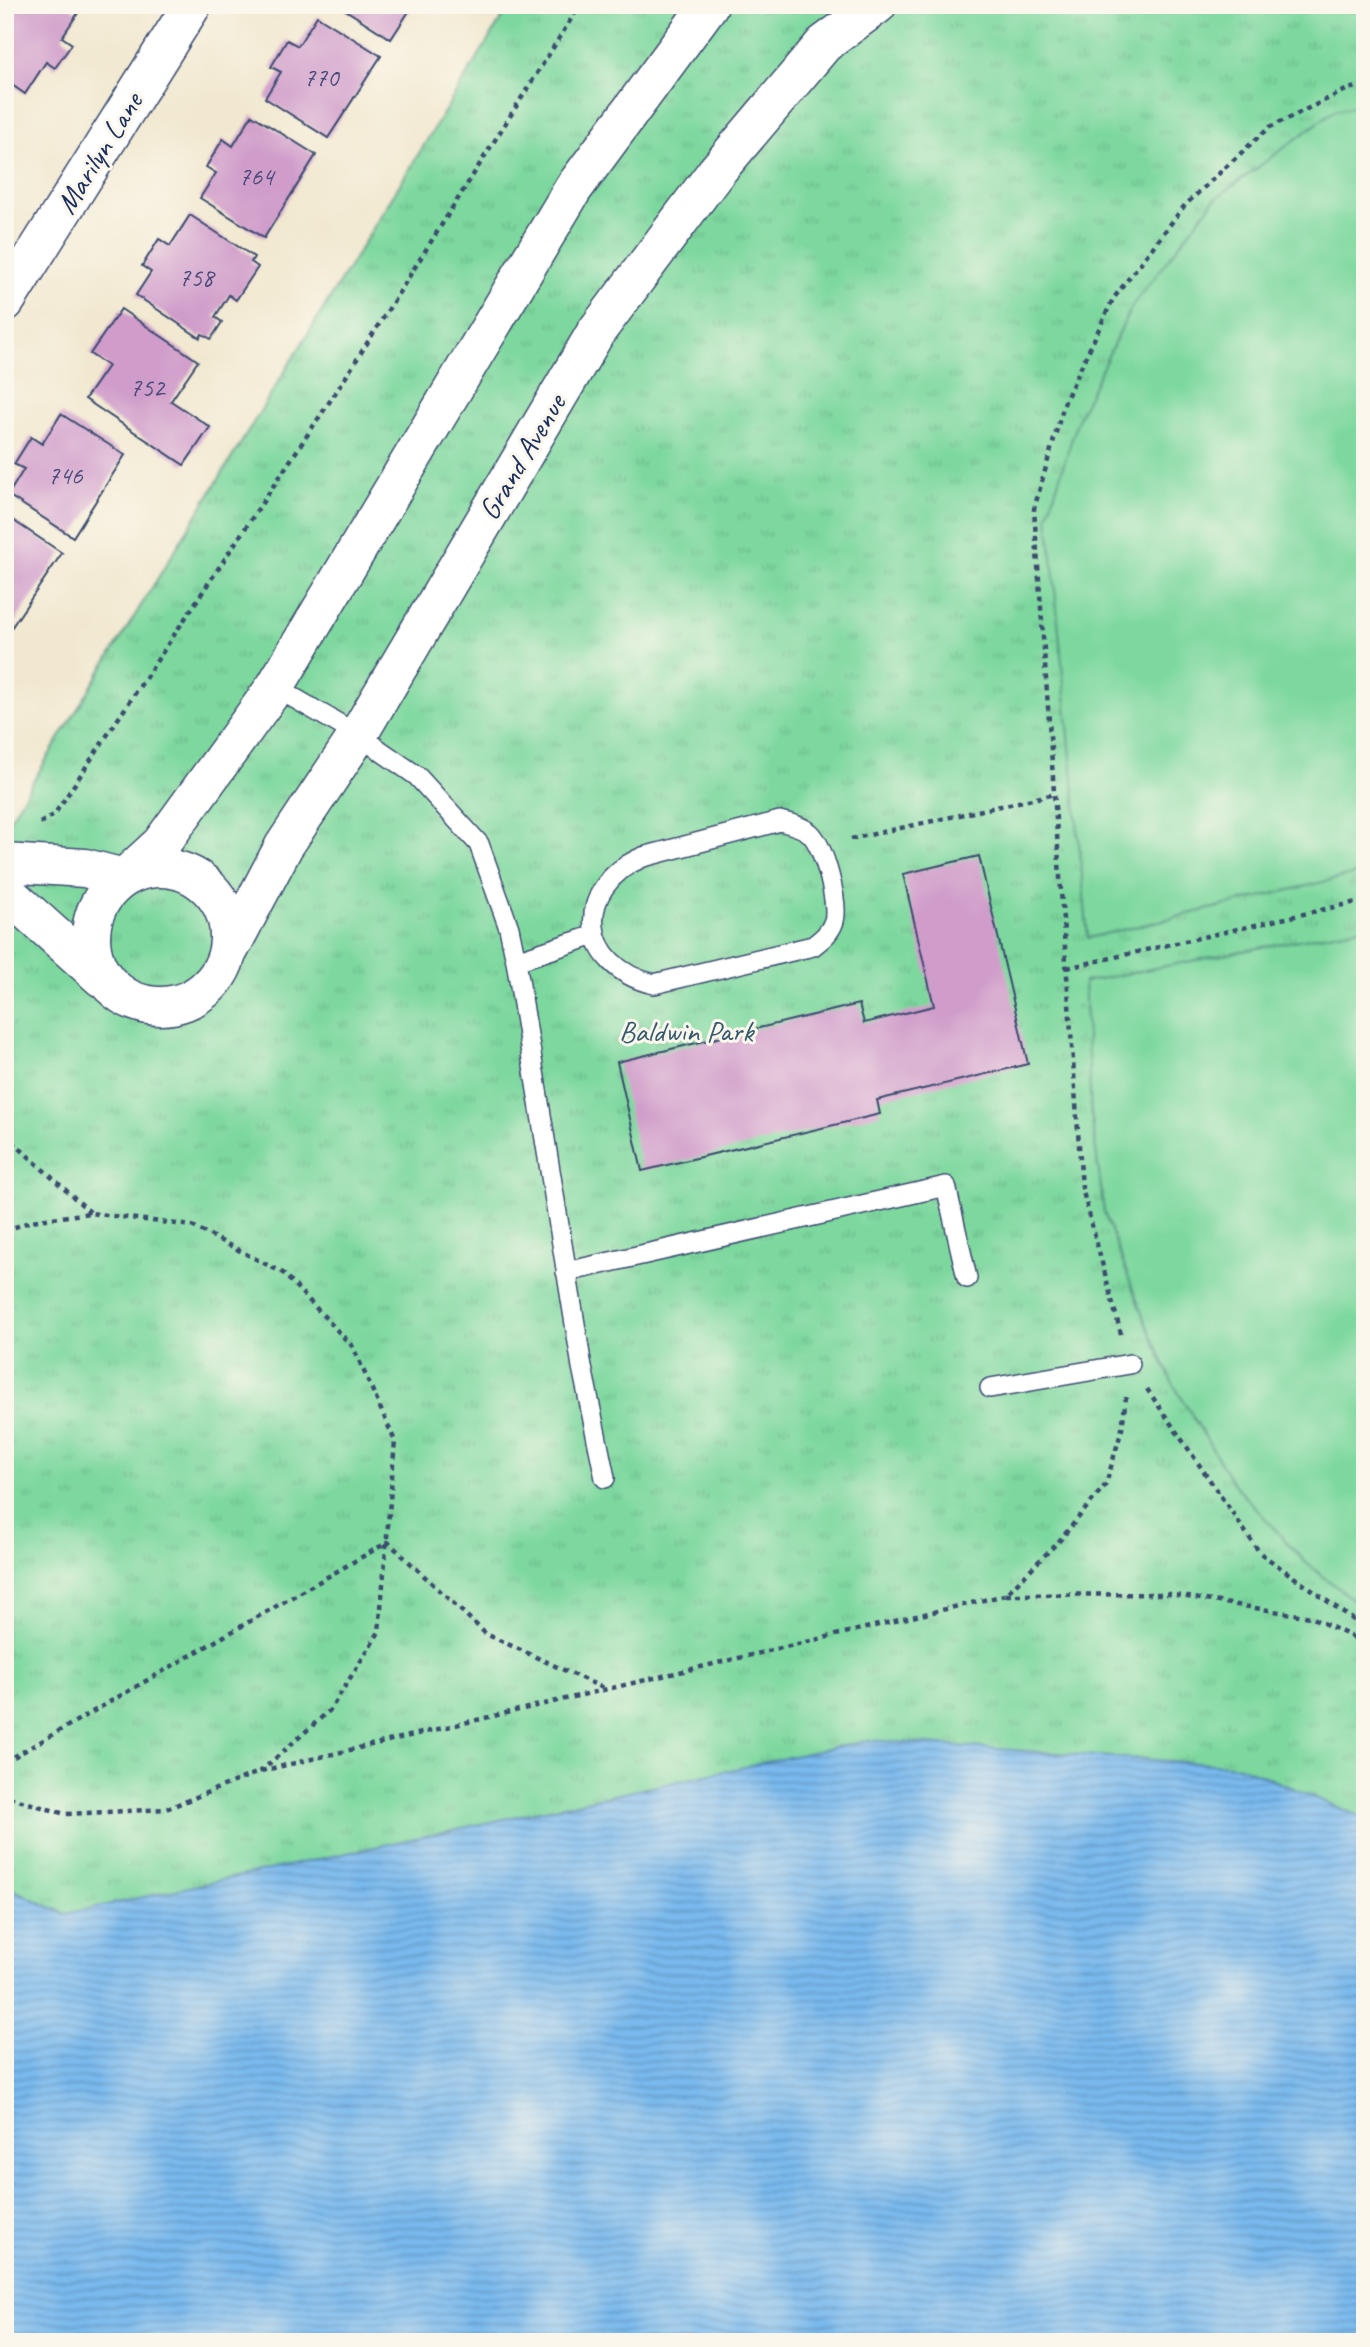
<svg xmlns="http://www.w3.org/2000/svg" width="1370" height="2347" font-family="Caveat,sans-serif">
<defs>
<pattern id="grass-tufts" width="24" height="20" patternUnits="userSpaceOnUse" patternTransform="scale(1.75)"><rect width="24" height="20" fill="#7dd89e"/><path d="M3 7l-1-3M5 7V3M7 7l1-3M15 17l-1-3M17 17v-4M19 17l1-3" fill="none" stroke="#6bba8a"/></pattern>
<pattern id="water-rules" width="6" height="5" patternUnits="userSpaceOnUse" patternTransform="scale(1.75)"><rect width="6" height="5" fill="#79b9ed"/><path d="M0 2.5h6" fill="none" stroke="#6297c3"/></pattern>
</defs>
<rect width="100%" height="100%" fill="#fbf7ec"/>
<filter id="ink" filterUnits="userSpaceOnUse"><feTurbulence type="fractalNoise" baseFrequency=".0143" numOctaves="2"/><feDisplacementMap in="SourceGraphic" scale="14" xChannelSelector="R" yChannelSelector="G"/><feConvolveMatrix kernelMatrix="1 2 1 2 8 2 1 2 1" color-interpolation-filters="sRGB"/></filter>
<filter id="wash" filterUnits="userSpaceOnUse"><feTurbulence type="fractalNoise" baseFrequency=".00686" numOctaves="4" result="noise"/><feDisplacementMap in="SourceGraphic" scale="28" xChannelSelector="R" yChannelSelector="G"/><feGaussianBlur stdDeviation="1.57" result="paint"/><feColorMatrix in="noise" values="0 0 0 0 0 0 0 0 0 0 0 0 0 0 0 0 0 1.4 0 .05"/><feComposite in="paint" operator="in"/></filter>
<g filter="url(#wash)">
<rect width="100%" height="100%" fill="#f1e8cf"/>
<!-- grass -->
<path fill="url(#grass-tufts)" stroke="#4c847e" stroke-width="2" d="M510,5H1365V1819L1240,1766L65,1914L5,1886V827Z"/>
<!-- garden -->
<path fill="#7dd89e" stroke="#4c847e" stroke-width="2" d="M1365,104V872L1088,938L1048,515L1079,416L1132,306L1214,200L1335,110Z
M1365,927V1609L1305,1562L1233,1483L1172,1382L1144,1319L1104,1212L1091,1111L1084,982Z"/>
<!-- water -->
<path fill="url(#water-rules)" stroke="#4a74a6" stroke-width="2" d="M868,1740L1240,1766L1365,1819V2342H5V1886L65,1914Z"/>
<g id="blocks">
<!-- building -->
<path fill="#d09cca" d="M5,5H67L78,13L62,37L72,44L55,68L46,62L25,94L5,80Z
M338,5H413L391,39Z
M317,16L381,56L328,138L265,98L281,72L271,67L287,40L298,46Z
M252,115L316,155L264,238L200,198L216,173L206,167L223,139L233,146Z
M190,215L254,257L251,262L258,267L236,300L229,295L215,317L222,322L211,339L202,334L200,338L136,295L151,272L142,266L159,239L170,246Z
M121,309L198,361L171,401L210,427L184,465L85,399L108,366L90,354Z
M61,414L125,455L73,537L8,495L24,469L14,464L31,437L42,444Z
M5,515L62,553L5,637Z
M979,856L1028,1064L877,1100L880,1114L642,1171L617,1062L859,1004L864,1023L934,1006L903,874Z"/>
</g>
</g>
<g filter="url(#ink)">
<use href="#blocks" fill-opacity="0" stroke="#3b4b6f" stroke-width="2"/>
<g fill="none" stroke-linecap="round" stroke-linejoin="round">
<defs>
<path id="lane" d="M275,687L358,735L417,776L479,844L509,928L516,961L582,1367L605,1478
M780,821C790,824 802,826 810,833C824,846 839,903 834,921C830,933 822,939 813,946L654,984C579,967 572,887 643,857Z
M516,961L595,935
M566,1272L946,1186L967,1278
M990,1388L1130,1364"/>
<path id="street" d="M5,302L192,5
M5,863L85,868L124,878L161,844L275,687L573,189L709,5
M91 937a69 69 0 1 1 138 0a69 69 0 1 1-138 0Z
M5,891L102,978
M227,954L284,846L358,735L596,332L716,172L824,44L877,5"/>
</defs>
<!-- lane casing -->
<use href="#lane" stroke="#3b4b6f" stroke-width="22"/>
<!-- street casing -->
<use href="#street" stroke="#3b4b6f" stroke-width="41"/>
<!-- path -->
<path stroke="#3b4b6f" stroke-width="4.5" stroke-dasharray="5 5" stroke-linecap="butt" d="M40,823L54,815L342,383L580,5
M851,839L1055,794
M1067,968L1365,900
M5,1135L90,1212
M5,1231L31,1221L90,1213L192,1226L283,1273L353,1347L395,1441L379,1632L330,1710L261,1771L166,1809L65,1814L5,1796
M1121,1334L1082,1188L1034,509L1065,401L1113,299L1185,205L1268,128L1348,89L1365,85
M1147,1389L1260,1553L1365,1628
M1006,1595L1169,1594L1311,1617L1365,1643
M5,1762L388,1542L486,1634L605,1689
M261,1771L1005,1595L1060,1540L1106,1484L1122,1429L1126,1397"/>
<!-- lane -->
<use href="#lane" stroke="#fff" stroke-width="19"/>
<!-- street -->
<use href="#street" stroke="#fff" stroke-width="38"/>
</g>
</g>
<g text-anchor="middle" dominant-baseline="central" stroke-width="6" stroke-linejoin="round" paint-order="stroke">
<!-- number labels -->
<g font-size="26" fill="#484a79">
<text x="321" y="77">770</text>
<text x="256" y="176">764</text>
<text x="196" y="277">758</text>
<text x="147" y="387">752</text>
<text x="65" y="475">746</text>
</g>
<!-- street labels -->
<g font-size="30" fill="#1b2f5e" stroke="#fbf7ec">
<text transform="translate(99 153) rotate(-58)">Marilyn Lane</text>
<text transform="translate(522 457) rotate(-59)">Grand Avenue</text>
</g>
<!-- park labels -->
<g font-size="30" fill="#34596e" stroke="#fbf7ec">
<text x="686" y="1031">Baldwin Park</text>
</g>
</g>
<!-- margin -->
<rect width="1370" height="2347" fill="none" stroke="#fbf7ec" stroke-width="28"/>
</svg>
